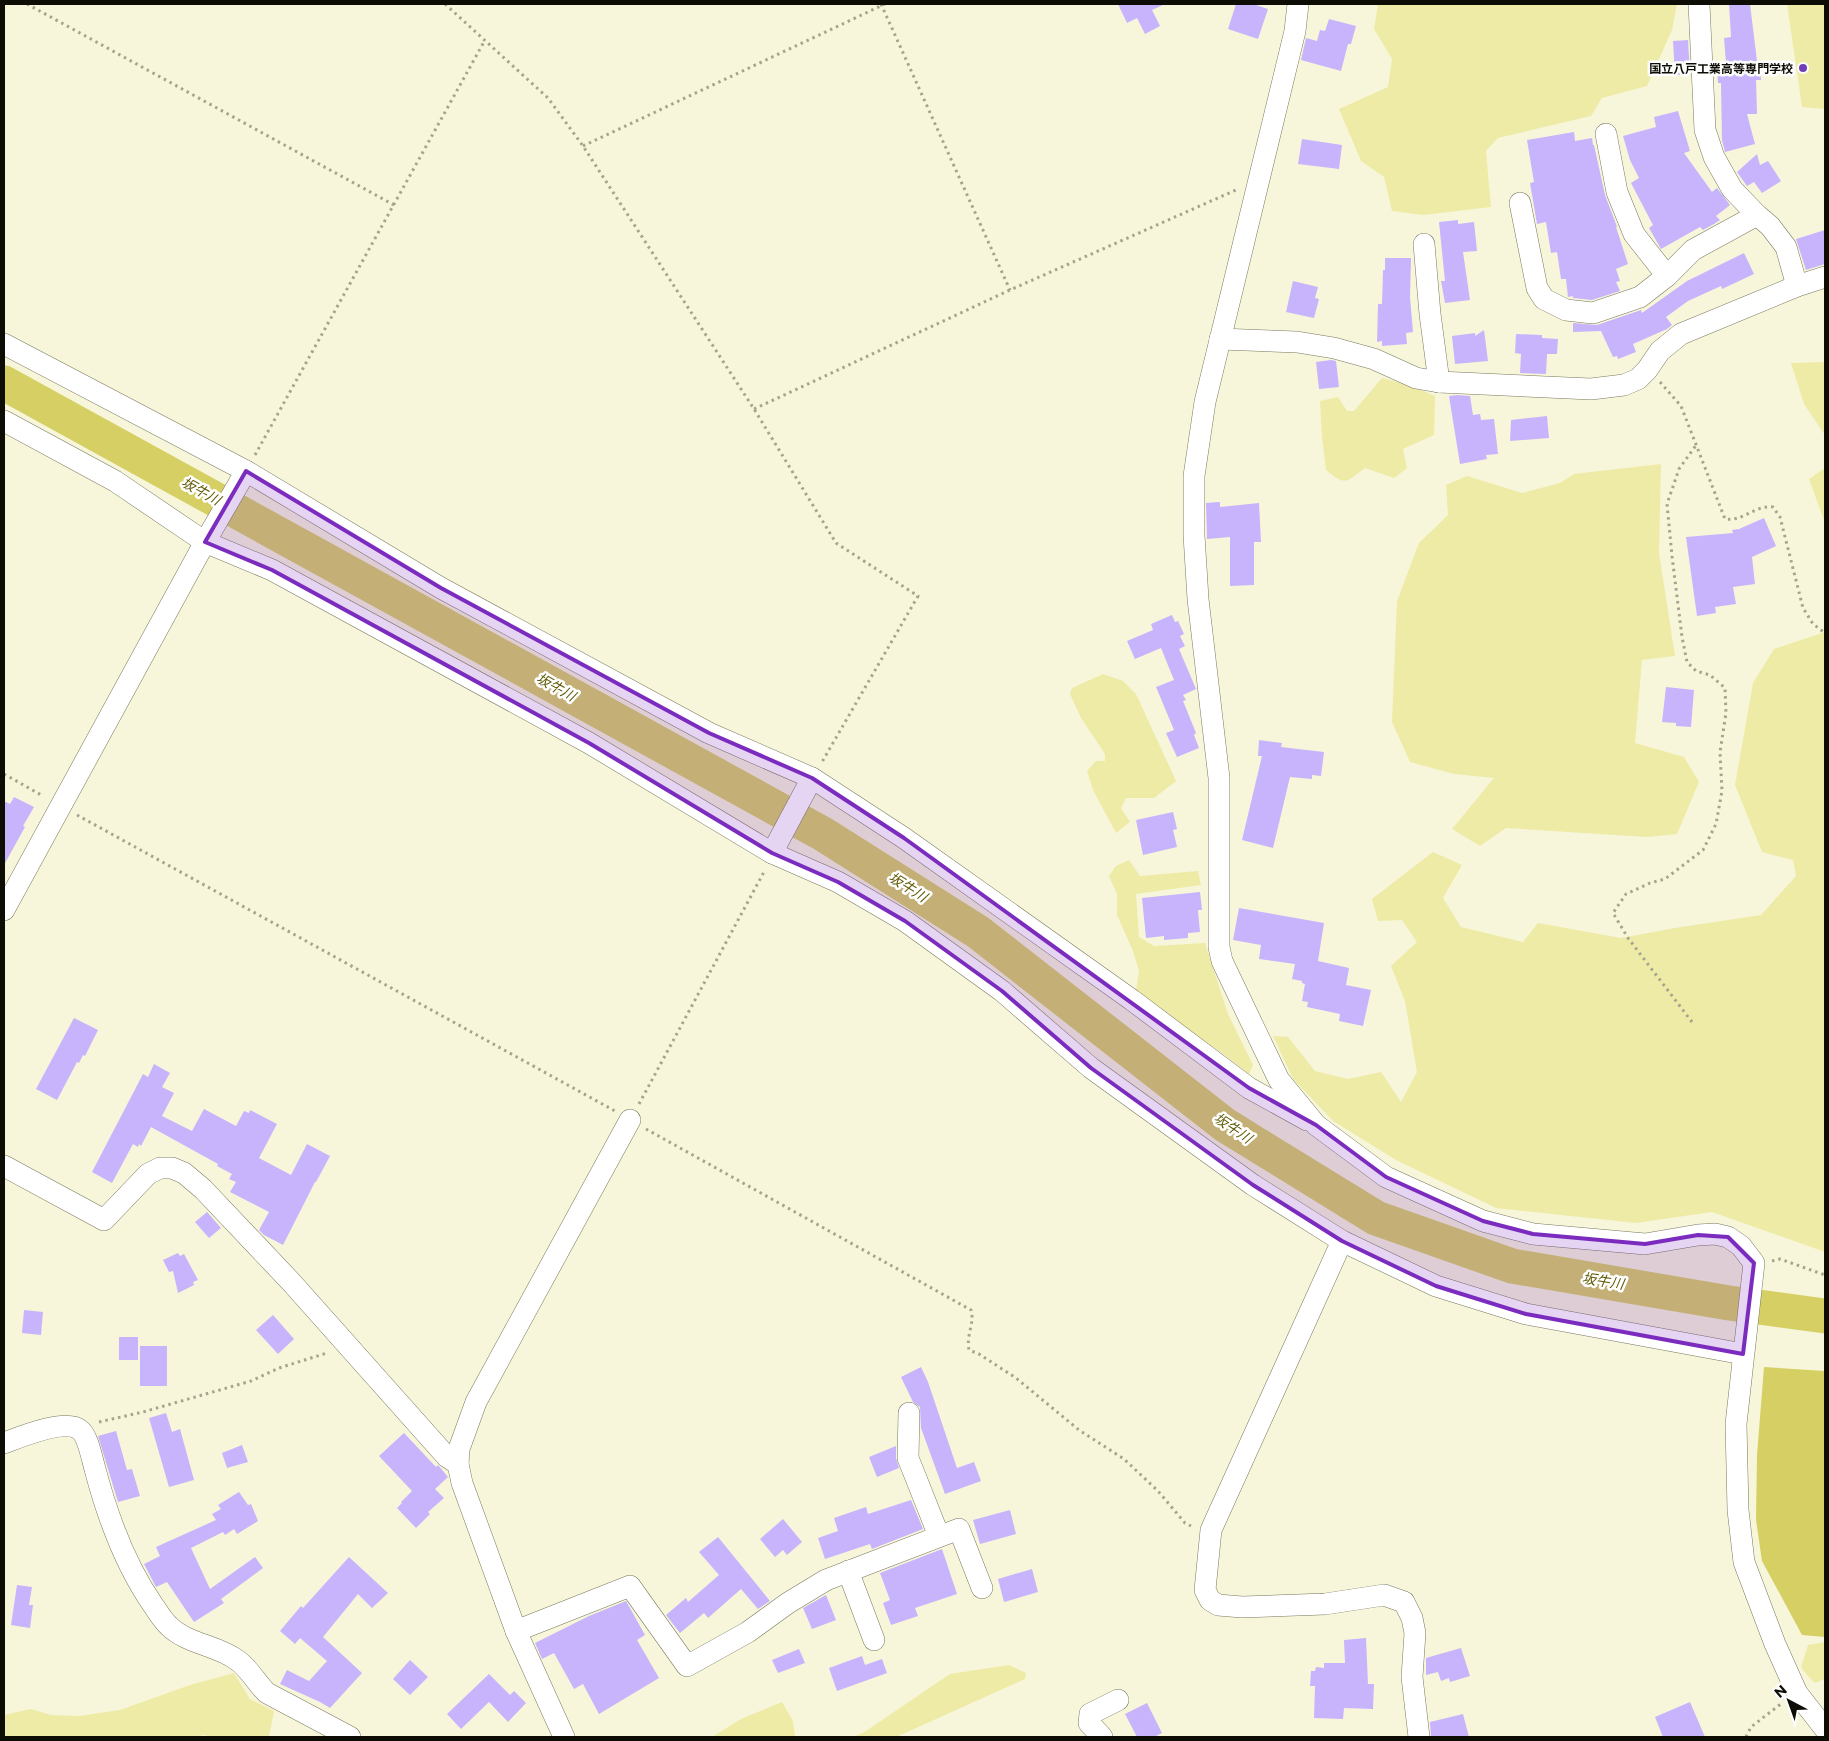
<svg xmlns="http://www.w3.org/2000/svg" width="1829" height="1741" viewBox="0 0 1829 1741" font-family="Montserrat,'Noto Sans JP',sans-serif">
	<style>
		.green { fill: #eeeba7 }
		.water { fill: #d6d064 }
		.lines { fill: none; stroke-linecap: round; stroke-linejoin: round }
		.river { stroke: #d6d064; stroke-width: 35 }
		.building { fill: #c8b3fd }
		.street-casing { stroke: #79785f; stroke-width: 22 }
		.path { stroke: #a5a48f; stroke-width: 3; stroke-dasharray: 2.5 4; stroke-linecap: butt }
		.street { stroke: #fff; stroke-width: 21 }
		.marked { fill: #7b2cbf; fill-opacity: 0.2; stroke: #7b2cbf; stroke-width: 4; stroke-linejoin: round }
		.poi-dot { fill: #6e3fb7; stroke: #fff; stroke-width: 2 }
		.labels { text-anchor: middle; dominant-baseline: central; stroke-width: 5; stroke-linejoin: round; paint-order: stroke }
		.poi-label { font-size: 12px; font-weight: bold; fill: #0e0d05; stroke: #fff; text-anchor: end }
		.water-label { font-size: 14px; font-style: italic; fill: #605b05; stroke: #fff }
	</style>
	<rect width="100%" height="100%" fill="#f7f6da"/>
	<g class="green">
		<polygon points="1378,4 1677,4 1672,30 1647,86 1602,98 1591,116 1498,138 1486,151 1491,207 1423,215 1392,211 1384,177 1361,161 1339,109 1388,87 1392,59 1374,29"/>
		<polygon points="1787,4 1825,4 1825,109 1802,107"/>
		<polygon points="1825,362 1825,435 1804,404 1791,363"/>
		<path d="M1382,378L1412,386L1435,396L1434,435L1403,449L1407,468L1394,478L1365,468C1346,482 1346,487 1326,470L1322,437L1320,401L1338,397L1347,411H1354Z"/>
		<polygon points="1661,464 1659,553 1675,656 1642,660 1635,743 1684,757 1699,782 1677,834 1647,837 1506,828 1480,846 1452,829 1494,778 1454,774 1410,762 1392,722 1397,601 1419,543 1448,515 1446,485 1467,476 1522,493 1560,483 1574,474"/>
		<polygon points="1825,468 1825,523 1809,479"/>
		<polygon points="1825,632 1825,1252 1712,1212 1636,1223 1496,1208 1396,1160 1333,1121 1293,1079 1273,1036 1288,1037 1315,1071 1348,1079 1381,1072 1401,1102 1417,1072 1405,1001 1391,966 1417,942 1402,920 1378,921 1372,899 1433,852 1462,865 1443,898 1461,927 1523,942 1538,923 1621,938 1675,928 1761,915 1796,876 1793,860 1762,852 1735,785 1753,683 1774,649"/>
		<polygon points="1103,674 1123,681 1136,694 1176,781 1154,798 1126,798 1121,808 1130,822 1116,833 1093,790 1087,771 1096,761 1105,761 1105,754 1081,718 1070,694 1072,688"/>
		<polygon points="1129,860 1140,876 1198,871 1201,885 1136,894 1139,937 1154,946 1205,943 1228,1014 1253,1065 1249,1074 1218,1050 1142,999 1136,990 1139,971 1133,951 1117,915 1117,894 1109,876 1116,866"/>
		<polygon points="1825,1642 1825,1679 1815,1683 1807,1675 1801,1667 1808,1645"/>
		<polygon points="1009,1665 1026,1673 1025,1679 896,1737 852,1737 863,1733 950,1674"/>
		<polygon points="234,1673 250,1699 274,1711 269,1737 207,1737 205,1735 191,1737 4,1737 4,1715 31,1709 51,1715 79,1716 120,1710 190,1685"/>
		<polygon points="782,1702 793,1721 795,1737 712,1737 741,1719"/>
	</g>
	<polygon class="water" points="1764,1367 1825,1371 1825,1637 1802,1635 1762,1561 1756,1520 1757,1455"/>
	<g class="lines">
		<polyline class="river" points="4,383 823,834 978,932 1225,1125 1376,1218 1512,1266 1729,1303 1825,1316"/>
	</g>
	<g class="building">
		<polygon points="1118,4 1165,4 1152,10 1160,26 1145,34 1137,18 1127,23"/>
		<polygon points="1236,4 1253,4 1268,9 1258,39 1228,29"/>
		<polygon points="1729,4 1750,4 1757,61 1760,61 1761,80 1756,80 1757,114 1747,114 1755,144 1725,152 1722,140 1721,83 1718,83 1717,64 1726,63 1724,38 1731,37"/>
		<polygon points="1329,19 1356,26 1351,44 1348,44 1341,71 1301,60 1306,38 1317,41 1320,30 1325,31"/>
		<polygon points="1688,40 1690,74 1675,75 1673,41"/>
		<polygon points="1678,111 1690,151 1684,153 1712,192 1717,188 1730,205 1716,216 1720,220 1714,224 1703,230 1700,227 1661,249 1649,228 1653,225 1631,183 1639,178 1630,160 1623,136 1656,127 1654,117"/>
		<polygon points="1574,132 1575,141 1592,138 1593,145 1594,145 1605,195 1616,224 1617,227 1616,227 1628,264 1616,269 1620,281 1616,282 1620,291 1592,300 1573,298 1573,296 1568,297 1566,279 1561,279 1557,252 1551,253 1546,222 1537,224 1530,183 1534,182 1527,140"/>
		<polygon points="1302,139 1342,145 1339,169 1298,164"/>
		<polygon points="1757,154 1760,165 1768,161 1781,181 1762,193 1754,182 1747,186 1737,172"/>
		<polygon points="1458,220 1458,224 1474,222 1477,251 1463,252 1470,300 1445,303 1441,281 1445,281 1439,222"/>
		<polygon points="1825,230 1825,264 1806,270 1796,239"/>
		<polygon points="1744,253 1754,274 1722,289 1721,286 1688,301 1666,317 1672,325 1667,329 1633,344 1636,352 1618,359 1617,356 1613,357 1601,331 1573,332 1573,323 1597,325 1641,310 1642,313 1687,281"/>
		<polygon points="1385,258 1411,258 1410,297 1413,332 1406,333 1407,344 1382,346 1382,341 1377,342 1378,304 1382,304 1383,270 1385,270"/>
		<polygon points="1293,281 1318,287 1315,298 1319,299 1314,318 1286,312"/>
		<polygon points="1484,330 1488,361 1455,364 1452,336 1475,333 1475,336"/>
		<polygon points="1516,334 1542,335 1542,338 1558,339 1557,354 1547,354 1546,374 1520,373 1521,354 1515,353"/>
		<polygon points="1331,360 1336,361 1339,387 1319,389 1316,362"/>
		<polygon points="1457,395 1470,396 1473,415 1480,414 1481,420 1494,419 1498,454 1486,455 1487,459 1460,464 1449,396"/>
		<polygon points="1547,416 1549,438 1510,441 1511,420"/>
		<polygon points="1220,502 1220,507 1259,503 1261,542 1254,542 1254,585 1230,586 1230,537 1207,539 1206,503"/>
		<polygon points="1764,518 1776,546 1752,557 1755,584 1733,587 1736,604 1715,607 1716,613 1697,616 1686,537 1733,533 1732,530 1739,529"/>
		<polygon points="1172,615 1175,622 1178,621 1184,634 1180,636 1185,646 1179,649 1196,689 1183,695 1186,700 1183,701 1196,733 1194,735 1199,748 1177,757 1166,733 1174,730 1156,687 1174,680 1161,648 1135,659 1127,641 1153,630 1151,624"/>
		<polygon points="1666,687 1694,690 1691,727 1676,726 1676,723 1662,722"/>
		<polygon points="1259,740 1282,743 1281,747 1324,752 1321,776 1312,775 1312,779 1290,777 1273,848 1242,840 1262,756 1258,756"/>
		<polygon points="14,797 34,807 23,826 25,827 4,865 4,801 10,804"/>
		<polygon points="1173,812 1177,829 1173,830 1177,847 1143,855 1136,820"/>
		<polygon points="1200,892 1202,910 1198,910 1200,932 1188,933 1188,938 1164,940 1164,936 1146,938 1142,898"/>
		<polygon points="1239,908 1324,923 1318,961 1349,968 1346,985 1371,990 1363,1026 1339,1021 1340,1014 1307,1007 1308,1002 1302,1001 1305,984 1302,983 1302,981 1292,979 1295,964 1259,959 1261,945 1233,940"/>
		<polygon points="74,1018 98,1030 85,1056 83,1055 79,1063 77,1062 57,1100 36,1089"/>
		<polygon points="154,1064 170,1073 162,1087 174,1093 162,1116 192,1131 204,1109 236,1126 244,1111 249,1113 250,1110 277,1124 259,1158 291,1175 307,1144 330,1156 316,1182 315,1182 283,1245 264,1235 259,1230 269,1212 230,1192 236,1182 229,1179 232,1174 217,1166 218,1164 151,1127 141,1146 139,1144 138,1147 133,1144 112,1183 92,1172 143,1074 148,1077"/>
		<polygon points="207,1212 221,1228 209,1238 195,1222"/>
		<polygon points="178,1253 180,1256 184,1254 198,1280 193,1282 194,1285 178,1293 173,1271 169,1272 163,1260"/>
		<polygon points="24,1310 43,1312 41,1335 22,1333"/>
		<polygon points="273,1315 294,1339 278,1354 256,1330"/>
		<rect x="119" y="1337" width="19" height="23"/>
		<rect x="140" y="1346" width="27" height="40"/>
		<polygon points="921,1367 928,1382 957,1468 974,1462 981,1481 945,1494 921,1428 920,1407 913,1402 901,1377"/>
		<polygon points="166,1413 172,1432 180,1429 194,1480 169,1487 149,1418"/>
		<polygon points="116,1431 127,1470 132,1469 140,1496 118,1502 98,1436"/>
		<polygon points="404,1433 436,1467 438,1465 448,1477 435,1489 444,1498 428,1512 430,1514 416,1528 397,1508 402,1503 401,1502 412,1491 379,1456"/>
		<polygon points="242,1445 248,1462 227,1468 222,1453"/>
		<polygon points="896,1446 896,1458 899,1468 877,1477 869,1457"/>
		<polygon points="239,1492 248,1505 251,1504 258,1521 237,1534 234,1529 225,1535 223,1532 191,1548 210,1589 255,1557 263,1568 221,1599 224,1603 194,1622 167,1582 156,1587 144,1564 160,1556 156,1547 216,1520 212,1514 221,1509 218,1505"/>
		<polygon points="911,1500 923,1529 872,1549 870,1544 825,1559 818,1538 838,1531 834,1518 866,1507 868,1514"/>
		<polygon points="1010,1510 1016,1534 980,1544 973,1520"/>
		<polygon points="783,1519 802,1542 787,1555 783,1550 775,1557 760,1539"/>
		<polygon points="718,1537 770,1601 758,1609 741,1589 708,1618 704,1613 680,1633 666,1615 686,1598 688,1602 719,1575 699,1552"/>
		<polygon points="942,1549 957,1594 915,1608 918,1616 891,1625 883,1603 890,1600 880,1573"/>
		<polygon points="349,1557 388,1593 372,1608 358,1594 323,1637 362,1673 330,1708 320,1702 280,1684 287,1670 309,1681 327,1661 300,1638 295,1644 280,1631 301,1606 303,1608"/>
		<polygon points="1032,1569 1038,1592 1004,1602 998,1579"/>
		<polygon points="17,1585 32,1587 29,1605 33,1605 30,1628 11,1625"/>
		<polygon points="826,1595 836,1620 812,1629 803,1608"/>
		<polygon points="626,1601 645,1635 637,1640 659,1678 599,1714 583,1684 574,1689 554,1653 542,1659 535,1643 589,1616"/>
		<polygon points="1366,1638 1368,1684 1374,1684 1373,1709 1344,1708 1343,1719 1314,1718 1315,1686 1310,1686 1311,1671 1315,1671 1316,1667 1324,1668 1324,1663 1345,1663 1344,1640"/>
		<polygon points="1461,1648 1470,1676 1450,1682 1449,1678 1441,1681 1438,1672 1426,1675 1426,1658"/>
		<polygon points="799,1649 805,1663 778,1673 772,1660"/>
		<polygon points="862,1656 865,1665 882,1659 887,1673 837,1691 829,1668"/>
		<polygon points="410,1660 428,1677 410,1695 393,1679"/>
		<polygon points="489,1674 510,1695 514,1691 526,1703 508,1722 489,1702 461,1729 447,1714"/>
		<polygon points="1690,1702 1705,1737 1663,1737 1655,1717"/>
		<polygon points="1147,1703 1162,1733 1154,1737 1137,1737 1125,1714"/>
		<polygon points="1463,1714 1469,1737 1431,1737 1430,1722"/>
	</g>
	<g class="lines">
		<g class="street-casing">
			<g id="street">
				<polyline points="1298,4 1295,31 1205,402 1194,476 1194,535 1198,599 1219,778 1219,947 1222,961 1279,1080 1316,1125 1386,1177 1483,1221 1533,1234 1645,1244 1698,1235 1715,1234 1728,1237 1741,1246 1754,1263 1736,1424 1738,1510 1744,1562 1775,1644 1797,1693 1825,1729"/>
				<polyline points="1699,4 1705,130 1714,157 1732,189 1757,215 1770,226 1786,247 1797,286"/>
				<polyline points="1606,134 1617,192 1634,234 1667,276"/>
				<polyline points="1520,203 1537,288 1544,299 1566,310 1593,313 1640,297 1667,276 1693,250 1757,215"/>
				<polyline points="1424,244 1430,314 1439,382"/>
				<polyline points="1220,339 1297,342 1334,348 1374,359 1416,378 1439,382 1591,389 1624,385 1638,379 1647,370 1660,351 1681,334 1797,286 1825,277"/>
				<polyline points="4,344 246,471 441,588 709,733 812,778 904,838 1132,1000 1249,1088 1307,1120"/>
				<polyline points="4,421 115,481 205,542 272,570 589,743 772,853 838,882 905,921 1002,991 1091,1068 1253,1185 1342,1241 1436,1286 1526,1314 1743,1354"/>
				<polyline points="772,853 812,778"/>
				<polyline points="4,910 205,542 246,471"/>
				<polyline points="4,1166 104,1220 148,1174 160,1168 172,1168 184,1173 203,1189 292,1283 447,1457 458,1464"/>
				<polyline points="1342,1241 1211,1530 1205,1590 1210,1600 1218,1605 1242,1607 1325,1604 1384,1595 1404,1602 1412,1618 1415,1633 1412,1677 1419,1737"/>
				<polyline points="909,1413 908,1458 939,1536"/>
				<path d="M4,1443C20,1437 66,1418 80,1430C88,1436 92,1459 95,1469C107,1515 126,1566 153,1605C158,1612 163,1621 169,1626C187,1644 217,1645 237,1660C250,1669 256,1683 267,1693L350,1737"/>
				<polyline points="848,1571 874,1640"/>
				<polyline points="516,1631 630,1586 687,1666 748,1632 788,1603 826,1580 959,1529 982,1588"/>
				<polyline points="564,1737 516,1631 462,1483 458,1464 459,1449 476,1402 630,1120"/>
				<polyline points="1102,1737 1089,1723 1090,1714 1118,1700"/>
			</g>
		</g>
		<g class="path">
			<polyline points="27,4 394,205"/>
			<polyline points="445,4 548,98 583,146 754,409 836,543 918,596 822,762"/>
			<polyline points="881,4 1010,290"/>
			<polyline points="583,146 885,4"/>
			<path d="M1660,382L1681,406L1725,519C1743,522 1754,505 1773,507L1780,517L1803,608L1813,624L1825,633"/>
			<polyline points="754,409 1010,290 1236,190"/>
			<polyline points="255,455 485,40"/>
			<polyline points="4,774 43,796"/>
			<polyline points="77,815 615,1111"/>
			<polyline points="1692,1022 1628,938 1613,913 1626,894 1650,883 1665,879 1703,850 1716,824 1722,791 1720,752 1726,713 1725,688 1710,675 1696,671 1687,662 1682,637 1672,556 1667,504 1679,469 1697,444"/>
			<polyline points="639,1104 765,870"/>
			<path d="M646,1129L971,1310C975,1323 966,1334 969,1350L979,1354L1016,1378L1079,1430L1124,1459L1158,1491L1185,1523L1191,1526"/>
			<polyline points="1772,1261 1780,1259 1825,1275"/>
			<polyline points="99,1422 143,1412 251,1381 279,1368 327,1353"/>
			<polyline points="1746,1737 1751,1727 1782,1703"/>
		</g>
		<use href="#street" class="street"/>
	</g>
	<path class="marked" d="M246,471L441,588L709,733L812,778L904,838L1249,1088L1316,1125L1386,1177L1483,1221L1533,1234L1645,1244L1698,1235L1728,1237L1754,1263L1743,1354L1526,1314L1436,1286L1342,1241L1253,1185L1091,1068L1002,991L905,921L838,882L772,853L589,743L272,570L205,542Z"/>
	<circle class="poi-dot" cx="1803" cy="68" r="5"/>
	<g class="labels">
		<g class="poi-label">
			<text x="1793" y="68">国立八戸工業高等専門学校</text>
		</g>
		<g class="water-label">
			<text transform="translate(201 491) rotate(29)">坂牛川</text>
			<text transform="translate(556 687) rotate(29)">坂牛川</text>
			<text transform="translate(908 887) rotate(32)">坂牛川</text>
			<text transform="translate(1233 1128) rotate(34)">坂牛川</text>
			<text transform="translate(1603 1281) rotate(9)">坂牛川</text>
		</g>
	</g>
	<rect width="1829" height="1741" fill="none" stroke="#0e0d05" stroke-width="10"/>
	<g transform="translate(1789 1701) rotate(319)" stroke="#ffffff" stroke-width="4" paint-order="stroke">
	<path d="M0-4L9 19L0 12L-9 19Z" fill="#0e0d05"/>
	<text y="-8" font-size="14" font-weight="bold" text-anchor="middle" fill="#0e0d05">N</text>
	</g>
</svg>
